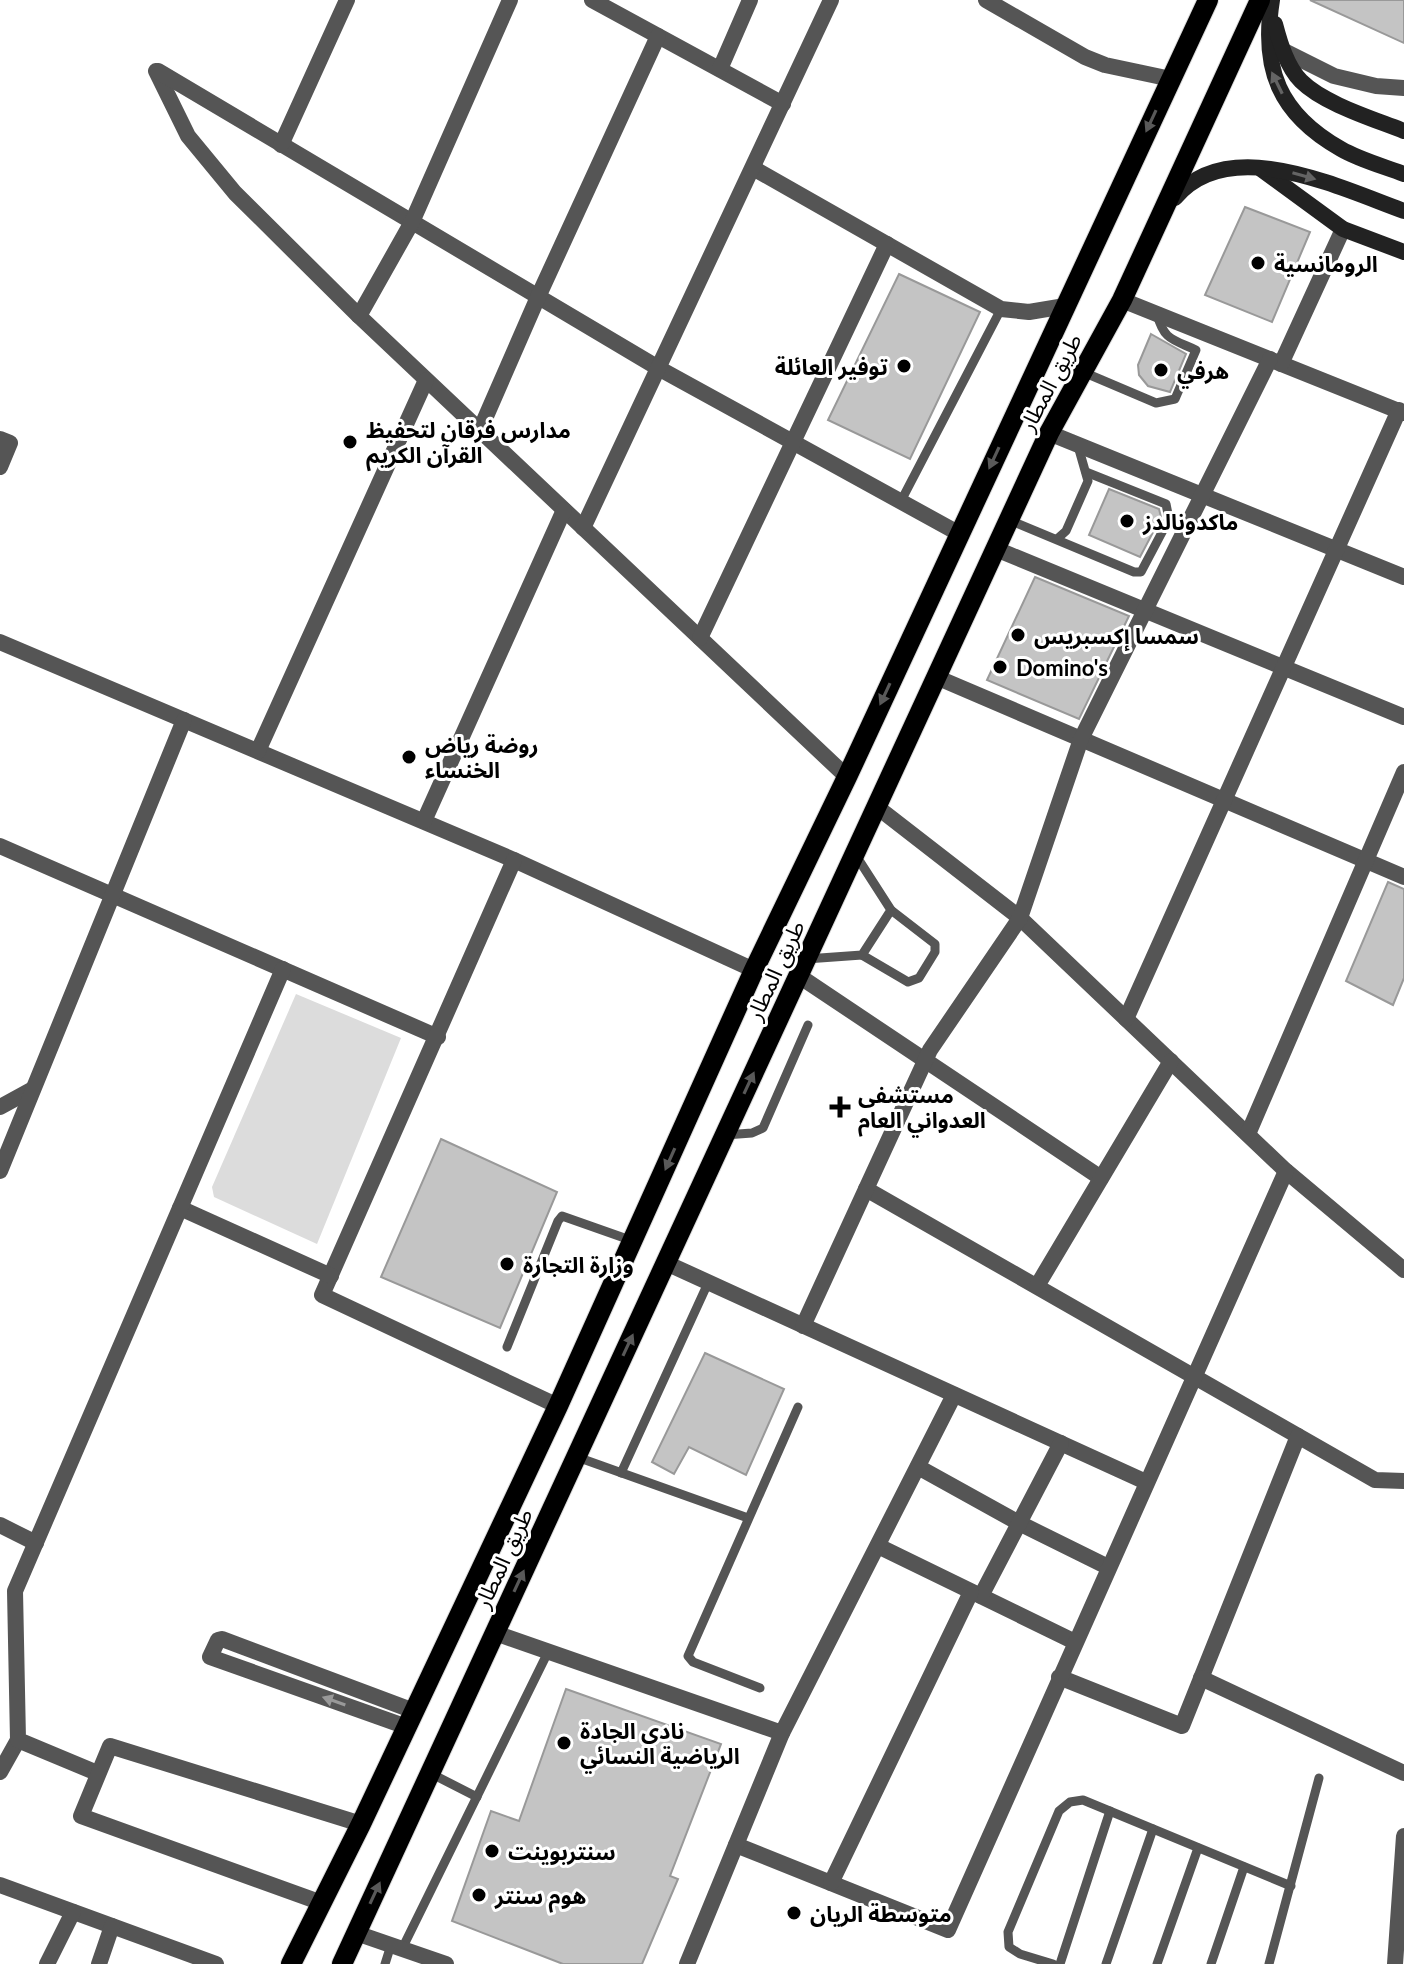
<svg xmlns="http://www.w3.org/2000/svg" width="1404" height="1964" viewBox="0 0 1404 1964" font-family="Lato,'Noto Sans Arabic',sans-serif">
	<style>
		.green { fill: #dcdcdc }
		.building { fill: #c4c4c4; stroke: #999; stroke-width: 2 }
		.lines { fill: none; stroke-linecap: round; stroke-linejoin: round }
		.primary-casing { stroke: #dbdbdb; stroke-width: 22 }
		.lane { stroke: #555; stroke-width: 9 }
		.street { stroke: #555; stroke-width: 16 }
		.secondary { stroke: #222; stroke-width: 16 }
		.primary { stroke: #000; stroke-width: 20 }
		.oneway { fill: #646464 }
		.oneway2 { fill: #595959 }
		.oneway3 { fill: #999 }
		.poi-dot { fill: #000; stroke: #fff; stroke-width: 3 }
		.labels { text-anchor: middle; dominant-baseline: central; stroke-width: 6; stroke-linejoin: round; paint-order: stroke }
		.poi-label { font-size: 22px; font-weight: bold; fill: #000; stroke: #fff; text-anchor: start }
		.street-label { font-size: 22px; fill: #000; stroke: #fff }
	</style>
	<rect width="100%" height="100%" fill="#fff"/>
	<polygon class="green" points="296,994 401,1038 317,1244 214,1197 212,1187"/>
	<g class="building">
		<polygon points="1310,0 1404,0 1404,43"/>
		<polygon points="1245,207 1310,232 1272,322 1205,295"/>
		<polygon points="899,274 980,312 910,459 828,420"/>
		<polygon points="1151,334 1186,354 1170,392 1148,386 1139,375 1138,365"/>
		<polygon points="1109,489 1159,509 1161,517 1140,557 1089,535"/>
		<polygon points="1035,577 1129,616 1079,719 987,680"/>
		<polygon points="1388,882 1404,889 1404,978 1393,1005 1346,981"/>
		<polygon points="441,1139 557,1192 500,1328 381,1277"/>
		<polygon points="705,1353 784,1389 746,1475 689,1447 674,1474 652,1462"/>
		<polygon points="566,1689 721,1744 670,1876 678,1879 642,1964 563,1964 452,1921 491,1811 519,1821"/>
	</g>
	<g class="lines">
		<g class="primary-casing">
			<g id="primary">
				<polyline points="291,1964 361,1824 558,1406 754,970 847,777 1208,0"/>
				<polyline points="342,1964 1049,433 1122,300 1260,0"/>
			</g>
		</g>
		<g class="lane">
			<path d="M1083,372L1156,403L1175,399L1196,350C1172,339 1164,340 1157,314"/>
			<polyline points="901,501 1001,309"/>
			<polyline points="1009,520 1134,572 1141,572 1169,519 1166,504 1086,472"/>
			<polyline points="1057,539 1066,531 1088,481 1078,446"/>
			<polyline points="862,955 908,982 919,978 935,952 935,944 891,910"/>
			<polyline points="806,959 862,955 891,910 855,854"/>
			<polyline points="725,1135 752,1133 763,1128 808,1025"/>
			<polyline points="507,1347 558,1221 562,1216 633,1241"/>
			<polyline points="577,1457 748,1518"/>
			<polyline points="621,1473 708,1283"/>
			<polyline points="760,1688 693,1662 688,1656 798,1407"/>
			<polyline points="430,1773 477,1797"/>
			<polyline points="402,1949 548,1652"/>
			<polyline points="385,1964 391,1945"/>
			<polyline points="1053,1964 1020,1954 1009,1947 1008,1932 1059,1811 1070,1802 1083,1800 1291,1886"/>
			<polyline points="1060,1964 1110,1811"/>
			<polyline points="1106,1964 1153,1829"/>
			<polyline points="1157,1964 1198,1848"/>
			<polyline points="1211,1964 1244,1867"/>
			<polyline points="1269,1964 1319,1778"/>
		</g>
		<g class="street">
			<polyline points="592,0 783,104"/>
			<polyline points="986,0 1085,57 1105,65 1171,79"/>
			<polyline points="1282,50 1334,76 1376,86 1404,88"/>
			<polyline points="720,69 750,0"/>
			<polyline points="156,71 188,136 235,193 359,316 847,777"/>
			<polyline points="158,71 660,369 958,533"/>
			<polyline points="281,145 347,0"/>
			<polyline points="753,168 1001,309 1029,312 1065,306"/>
			<polyline points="1122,300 1404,413"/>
			<polyline points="359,316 412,222 510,0"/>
			<polyline points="1281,364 1343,229"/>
			<polyline points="480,430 538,297 658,36"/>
			<polyline points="1049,433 1404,577"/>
			<polyline points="0,439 10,443 0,467"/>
			<polyline points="583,528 831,0"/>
			<polyline points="996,549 1404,717"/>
			<polyline points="700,638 887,244"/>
			<polyline points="0,642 514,860 754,970"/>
			<polyline points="936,677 1404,877"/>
			<polyline points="258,751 426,380"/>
			<polyline points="877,807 1020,918 1286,1171 1404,1270"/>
			<polyline points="424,821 564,510"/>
			<polyline points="0,846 438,1037"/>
			<polyline points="514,860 322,1295 558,1406"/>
			<polyline points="799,976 1101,1178"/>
			<polyline points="1126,1019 1399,410"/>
			<polyline points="0,1107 33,1089"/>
			<polyline points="1248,1134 1404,772"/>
			<polyline points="0,1171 184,720"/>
			<polyline points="866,1189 1375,1480 1404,1481"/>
			<polyline points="180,1208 331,1276"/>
			<polyline points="666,1263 1146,1482"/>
			<polyline points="1037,1286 1171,1061"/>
			<polyline points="803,1326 930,1050 1020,918 1081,739 1270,359"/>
			<polyline points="918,1467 1019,1523 1108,1567"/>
			<polyline points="0,1525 36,1543"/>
			<polyline points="878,1546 1075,1642"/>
			<polyline points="981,1596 1061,1443"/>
			<polyline points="495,1633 782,1733"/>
			<polyline points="1059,1677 1182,1726 1298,1436"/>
			<polyline points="1201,1678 1404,1773"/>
			<polyline points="407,1727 210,1657 218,1640 222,1639 414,1711"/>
			<polyline points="0,1772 18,1740"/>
			<polyline points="97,1773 18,1740 15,1591 283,969"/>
			<polyline points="736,1845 948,1930 1286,1171"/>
			<polyline points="831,1883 971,1592"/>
			<polyline points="0,1885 216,1964"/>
			<polyline points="322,1903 81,1816 110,1746 361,1824"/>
			<polyline points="356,1933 446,1964"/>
			<polyline points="47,1964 73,1912"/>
			<polyline points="99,1964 112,1926"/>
			<polyline points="687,1964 782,1733 954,1395"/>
			<polyline points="1395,1964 1404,1836"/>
		</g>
		<g class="secondary">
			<path d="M1272,0C1261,69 1279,114 1341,149C1360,160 1383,166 1404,174"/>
			<path d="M1275,24C1280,43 1287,67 1301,81C1324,104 1374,119 1404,131"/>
			<polyline points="1261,169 1343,229 1404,252"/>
			<path d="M1175,198C1229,133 1340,188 1404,211"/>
		</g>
		<use href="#primary" class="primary"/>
	</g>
	<defs><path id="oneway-solid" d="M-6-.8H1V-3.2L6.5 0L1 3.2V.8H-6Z" transform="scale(2)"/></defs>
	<g class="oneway">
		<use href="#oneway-solid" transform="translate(1277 83) rotate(-116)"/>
		<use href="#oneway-solid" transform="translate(1304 176) rotate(16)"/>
	</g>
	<g class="oneway2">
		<use href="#oneway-solid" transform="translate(1151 121) rotate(115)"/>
		<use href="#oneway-solid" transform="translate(994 458) rotate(115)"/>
		<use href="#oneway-solid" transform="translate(885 694) rotate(115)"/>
		<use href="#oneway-solid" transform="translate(749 1083) rotate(-65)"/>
		<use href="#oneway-solid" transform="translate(670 1159) rotate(114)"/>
		<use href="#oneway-solid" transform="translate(628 1345) rotate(-65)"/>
		<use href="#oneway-solid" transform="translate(519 1581) rotate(-65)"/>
		<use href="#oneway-solid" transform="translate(375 1893) rotate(-65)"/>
	</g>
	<use class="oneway3" href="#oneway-solid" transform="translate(334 1701) rotate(-161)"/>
	<g class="poi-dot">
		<circle cx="1258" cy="263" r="8"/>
		<circle cx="904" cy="366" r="8"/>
		<circle cx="1161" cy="370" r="8"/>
		<circle cx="350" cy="442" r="8"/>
		<circle cx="1127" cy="521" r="8"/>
		<circle cx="1018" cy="635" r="8"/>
		<circle cx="1000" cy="667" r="8"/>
		<circle cx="409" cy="757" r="8"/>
		<path d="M836 1095h8v8h8v8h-8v8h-8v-8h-8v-8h8z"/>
		<circle cx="507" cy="1264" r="8"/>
		<circle cx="564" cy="1743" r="8"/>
		<circle cx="492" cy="1851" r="8"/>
		<circle cx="479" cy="1895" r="8"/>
		<circle cx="794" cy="1913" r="8"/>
	</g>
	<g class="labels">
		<g class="poi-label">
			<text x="1274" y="263">الرومانسية</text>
			<text x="888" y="366" text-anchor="end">توفير العائلة</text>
			<text x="1177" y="370">هرفي</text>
			<text x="366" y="429">مدارس فرقان لتحفيظ<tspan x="366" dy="25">القرآن الكريم</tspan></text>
			<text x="1143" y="521">ماكدونالدز</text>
			<text x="1034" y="635">سمسا إكسبريس</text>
			<text x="1016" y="667">Domino's</text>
			<text x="425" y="744">روضة رياض<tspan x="425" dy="25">الخنساء</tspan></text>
			<text x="858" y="1094">مستشفى<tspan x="858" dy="25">العدواني العام</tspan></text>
			<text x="523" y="1264">وزارة التجارة</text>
			<text x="580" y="1730">نادي الجادة<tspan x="580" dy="25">الرياضية النسائي</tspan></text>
			<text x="508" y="1851">سنتربوينت</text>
			<text x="495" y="1895">هوم سنتر</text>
			<text x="810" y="1913">متوسطة الريان</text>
		</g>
		<g class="street-label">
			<text transform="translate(1050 382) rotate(-62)">طريق المطار</text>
			<text transform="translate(775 970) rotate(-65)">طريق المطار</text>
			<text transform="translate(503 1558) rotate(-65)">طريق المطار</text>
		</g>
	</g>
</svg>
